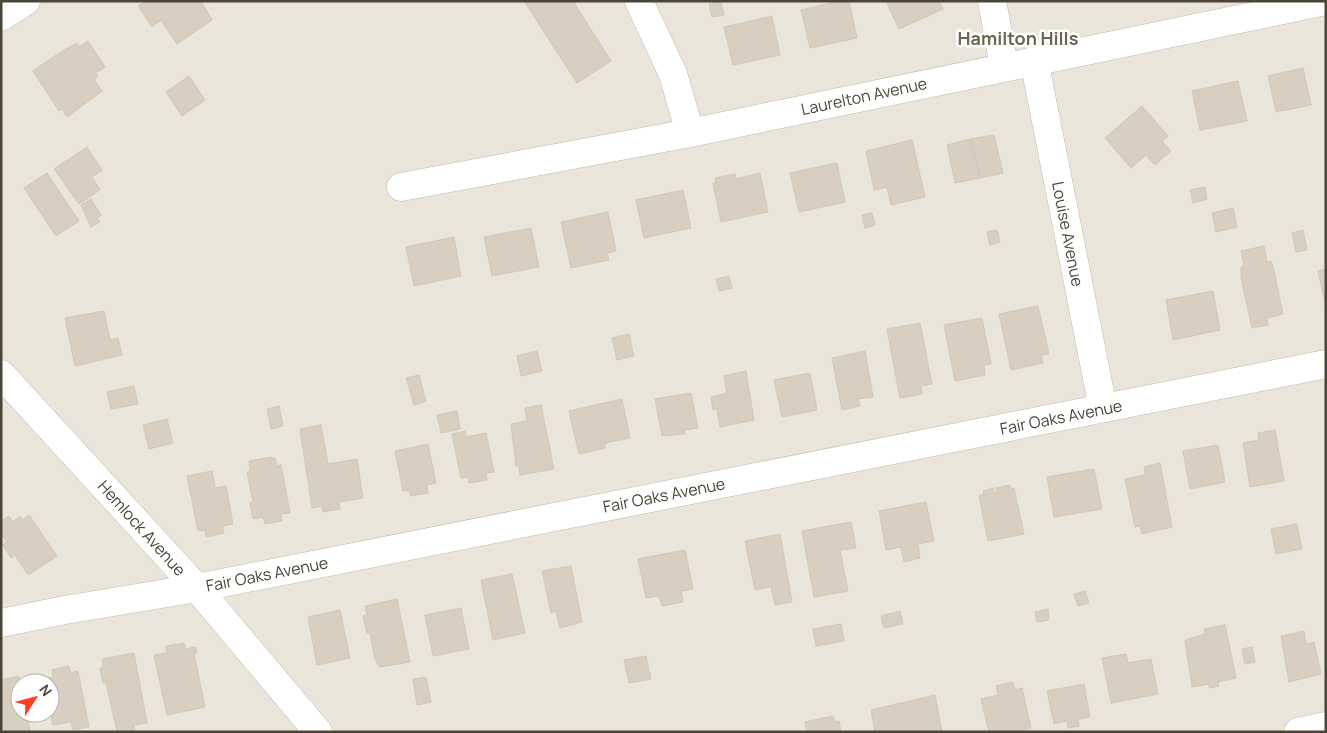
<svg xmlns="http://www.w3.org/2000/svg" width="1327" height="733" viewBox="0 0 1327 733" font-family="Manrope,sans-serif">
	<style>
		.residential { fill: #eae5da; fill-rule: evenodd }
		.building { fill: #d8cfc1; stroke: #d3c7b4 }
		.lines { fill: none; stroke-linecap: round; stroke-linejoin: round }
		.minor-casing { stroke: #c2bbae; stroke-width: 29 }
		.minor { stroke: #fff; stroke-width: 28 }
		.labels { text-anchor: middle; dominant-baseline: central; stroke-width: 5; stroke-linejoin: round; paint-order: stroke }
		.street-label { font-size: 16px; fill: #4b4439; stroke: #fff }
		.neighbourhood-label { font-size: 18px; font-weight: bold; fill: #6e6250; stroke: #fff }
	</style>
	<rect width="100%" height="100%" fill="#f6f3ec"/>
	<path class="residential" d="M1,1H1326V732H1ZM20,683H50V713H20Z"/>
	<g class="building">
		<polygon points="146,1 201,1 212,20 177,44 161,20 152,27 138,6"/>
		<polygon points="524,1 573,1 611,61 577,83"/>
		<polygon points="839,1 849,1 857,38 810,48 801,10"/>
		<polygon points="886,1 939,1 943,9 899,29"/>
		<polygon points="721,2 724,15 712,17 709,4"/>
		<polygon points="772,16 780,55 733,65 724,27"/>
		<polygon points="88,41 105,67 96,73 98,76 94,79 102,91 67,117 62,109 59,111 33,71 59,53 77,43 79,47"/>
		<polygon points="1303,68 1311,105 1276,112 1268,76"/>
		<polygon points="189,76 205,100 182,116 166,92"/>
		<polygon points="1238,81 1247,121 1200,130 1192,91"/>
		<polygon points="1142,106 1168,136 1162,141 1171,151 1155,165 1146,155 1131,168 1105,138"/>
		<polygon points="994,135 1003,173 980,178 970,139"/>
		<polygon points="970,139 980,178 955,183 947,145"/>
		<polygon points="912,140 925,197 891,205 887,187 874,190 866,151"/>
		<polygon points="87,147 102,170 92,177 100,190 79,204 54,169"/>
		<polygon points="837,163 845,202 799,212 790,173"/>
		<polygon points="47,173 79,221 56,236 24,188"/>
		<polygon points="760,173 768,212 721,222 713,183 716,183 715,178 735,174 736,179"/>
		<polygon points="1205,187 1207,199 1193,203 1190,190"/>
		<polygon points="683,190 691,228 644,238 636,200"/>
		<polygon points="91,199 101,215 97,218 100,222 91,227 81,205"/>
		<polygon points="1233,208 1237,227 1216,232 1212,213"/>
		<polygon points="608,212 616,251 607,253 609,260 571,268 561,222"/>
		<polygon points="872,213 875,225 865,228 862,215"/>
		<polygon points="531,228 539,267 492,276 484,237"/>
		<polygon points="997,230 1000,242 990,245 987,232"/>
		<polygon points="1303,230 1307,250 1296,252 1292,233"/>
		<polygon points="454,237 461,276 414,286 406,247"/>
		<polygon points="1264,246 1267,262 1271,261 1274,271 1283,314 1267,318 1268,325 1252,328 1241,278 1241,267 1244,266 1241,251"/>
		<polygon points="1326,269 1326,307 1318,271"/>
		<polygon points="729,276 732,288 719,291 716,279"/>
		<polygon points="1213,291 1220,330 1173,340 1166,300"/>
		<polygon points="1038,306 1049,354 1041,355 1043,363 1011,370 999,314"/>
		<polygon points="104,311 110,340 118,338 122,355 75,366 65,318"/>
		<polygon points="982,318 991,364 984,365 985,375 955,381 944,325"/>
		<polygon points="920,323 932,384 921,386 922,394 900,398 887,329"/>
		<polygon points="629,334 634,356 617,360 612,338"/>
		<polygon points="537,351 542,371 521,376 517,356"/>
		<polygon points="865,351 873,397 858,399 860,406 842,410 832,358"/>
		<polygon points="746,371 754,420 720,427 717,409 713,410 711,397 727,393 724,376"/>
		<polygon points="810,373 817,410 782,417 774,380"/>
		<polygon points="419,375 426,401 414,405 406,378"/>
		<polygon points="134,386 138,404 111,409 107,392"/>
		<polygon points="691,393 698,428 684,430 685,434 662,436 655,399"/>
		<polygon points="622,399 630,438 605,443 605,448 579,454 569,411"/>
		<polygon points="541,405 554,469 520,475 519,465 516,466 511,424 527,421 525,408"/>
		<polygon points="279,406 283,426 271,429 267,409"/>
		<polygon points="457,411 460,429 441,433 437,415"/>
		<polygon points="167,419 173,443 149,449 143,425"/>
		<polygon points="321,425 328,464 357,459 363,498 339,502 340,509 323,512 322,506 312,508 300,429"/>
		<polygon points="1275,430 1284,481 1250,487 1243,443 1259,440 1258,433"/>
		<polygon points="465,431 466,437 486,433 494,472 486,473 487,480 469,483 468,477 461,478 452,434"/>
		<polygon points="428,444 436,483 427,485 428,493 411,496 409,490 403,491 395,451"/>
		<polygon points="1218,445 1225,482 1190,489 1183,451"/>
		<polygon points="272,457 272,459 275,458 277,466 281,465 290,513 281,514 282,521 265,524 263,517 253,519 250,503 253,502 247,472 250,471 249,461"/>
		<polygon points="1160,463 1172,527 1142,534 1140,526 1135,527 1125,479 1145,475 1144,467"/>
		<polygon points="1094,469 1102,509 1054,517 1047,477"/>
		<polygon points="212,471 215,488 226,486 233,524 222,526 224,533 206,537 205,530 198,531 187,476"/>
		<polygon points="1010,485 1011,489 1014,488 1024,534 988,541 979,496 984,494 983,491 993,488 994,493 997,492 996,488"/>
		<polygon points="926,502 934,541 918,544 920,558 904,562 901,547 886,550 879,511"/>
		<polygon points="29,515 57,556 28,575 15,555 11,558 3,545 7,542 1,534 1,521 9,516 13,522 20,516 23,520"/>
		<polygon points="851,522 856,548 840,550 848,591 814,597 802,531"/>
		<polygon points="1297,524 1302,549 1276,554 1271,529"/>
		<polygon points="780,534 792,602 775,605 771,587 755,590 745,541"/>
		<polygon points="685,550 693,589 681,591 683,602 662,606 659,596 646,598 638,559"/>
		<polygon points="571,566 582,622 560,628 556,611 551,613 542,571"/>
		<polygon points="512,574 525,633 493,640 481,580"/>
		<polygon points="1085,591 1089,603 1078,606 1074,594"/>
		<polygon points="397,599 410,662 380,667 375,659 370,633 367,633 363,616 367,615 365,606"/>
		<polygon points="461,608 469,649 433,656 425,615"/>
		<polygon points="1048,609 1049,620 1037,622 1035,612"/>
		<polygon points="340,610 350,658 317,665 308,617"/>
		<polygon points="900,611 903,624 884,628 881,616"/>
		<polygon points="841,624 844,641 816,646 813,629"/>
		<polygon points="1225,625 1236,678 1218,682 1219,686 1210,688 1209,684 1192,687 1185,640 1205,634 1204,629"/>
		<polygon points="1304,631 1306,644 1314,642 1321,674 1289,682 1281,636"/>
		<polygon points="184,643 186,649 195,647 197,653 194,654 205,707 167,715 154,655 167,653 166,646"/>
		<polygon points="1252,647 1255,662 1245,664 1242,649"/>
		<polygon points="134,653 147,723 134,725 135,732 117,732 106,682 103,683 100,668 103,668 102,659"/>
		<polygon points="1126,654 1128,663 1151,659 1158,694 1111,703 1102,658"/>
		<polygon points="646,656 651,679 629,683 624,660"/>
		<polygon points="69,666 71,673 78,671 89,727 73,730 71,722 53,725 50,712 50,683 43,683 43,679 53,677 52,670"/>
		<polygon points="19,676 20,713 27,713 30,732 1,732 1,680"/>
		<polygon points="426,677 431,702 417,705 413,679"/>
		<polygon points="1013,682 1015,690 1022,688 1031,728 1014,732 989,732 981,699 998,695 996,686"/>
		<polygon points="1084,684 1090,717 1078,719 1079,726 1068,728 1067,721 1054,724 1047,691"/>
		<polygon points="935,695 942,732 875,732 871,710"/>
		<polygon points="833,716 835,722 839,721 841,732 807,732 805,722"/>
	</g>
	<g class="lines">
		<g class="minor-casing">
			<g id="minor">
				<polyline points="639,1 673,74 690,133"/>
				<polyline points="992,1 1004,66"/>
				<polyline points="1,17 26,1"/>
				<polyline points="1034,60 1103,408"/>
				<polyline points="401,187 690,133 1326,1"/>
				<polyline points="1,374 197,588 318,732"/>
				<polyline points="1,623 65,610 197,588 1326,364"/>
				<polyline points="1298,732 1326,726"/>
			</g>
		</g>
		<use href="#minor" class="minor"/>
	</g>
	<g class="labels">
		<g class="street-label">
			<text transform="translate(864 96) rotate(-12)">Laurelton Avenue</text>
			<text transform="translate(1068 234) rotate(79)">Louise Avenue</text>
			<text transform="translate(1061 417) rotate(-11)">Fair Oaks Avenue</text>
			<text transform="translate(664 495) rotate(-11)">Fair Oaks Avenue</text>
			<text transform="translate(142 528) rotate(48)">Hemlock Avenue</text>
			<text transform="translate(267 574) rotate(-11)">Fair Oaks Avenue</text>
		</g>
		<g class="neighbourhood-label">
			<text x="1018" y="38">Hamilton Hills</text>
		</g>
	</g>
	<rect width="1327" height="733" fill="none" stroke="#4b4439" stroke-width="5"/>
	<g transform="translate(35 698) rotate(54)"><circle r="24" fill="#ffffff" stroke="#b7b4b0"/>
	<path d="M0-4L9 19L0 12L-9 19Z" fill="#fc3f1d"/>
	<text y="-8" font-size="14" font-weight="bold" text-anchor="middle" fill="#4b4439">N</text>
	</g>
</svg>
